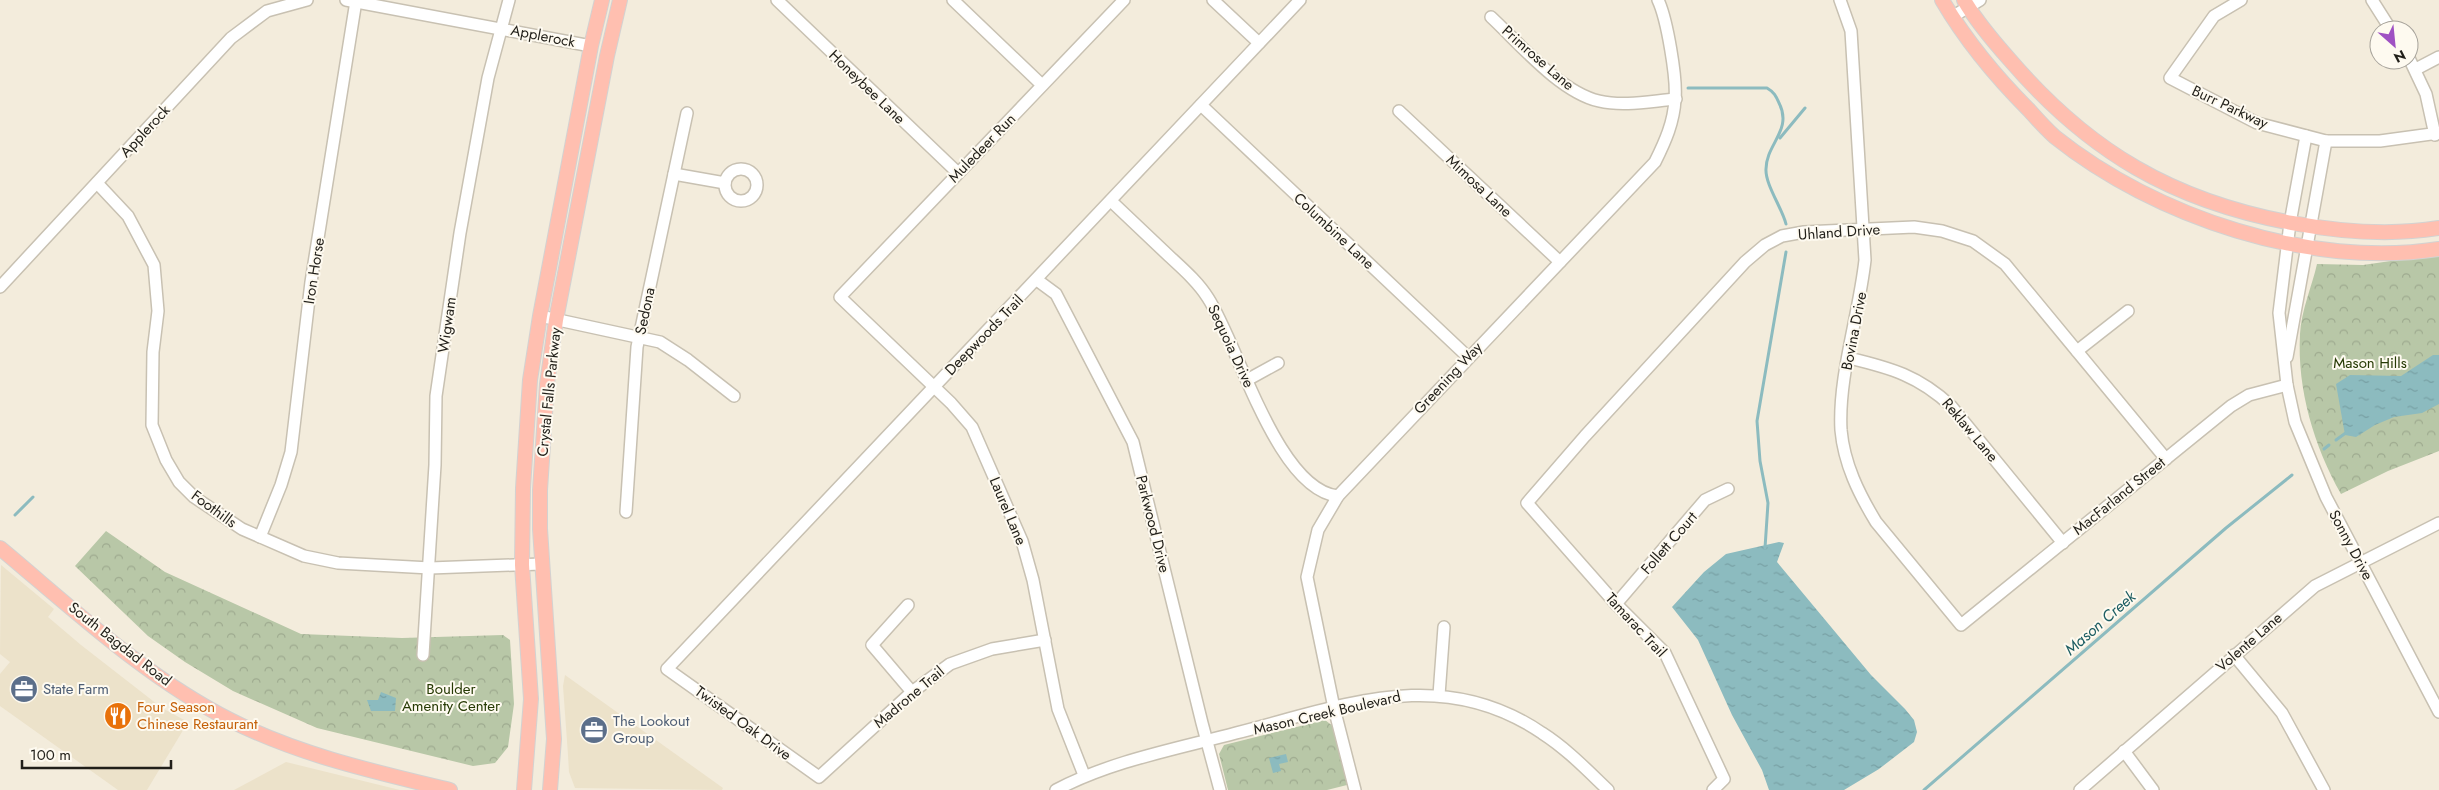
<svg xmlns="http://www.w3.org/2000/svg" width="2439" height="790" viewBox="0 0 2439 790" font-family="Jost,sans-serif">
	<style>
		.built { fill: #ece2ca }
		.park { fill: url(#park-crowns) }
		.water { fill: url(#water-ripples) }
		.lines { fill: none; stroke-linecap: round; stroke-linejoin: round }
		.stream { stroke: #8cbbbf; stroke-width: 3 }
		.minor-casing { stroke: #c8c1b2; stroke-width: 14 }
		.major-casing { stroke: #d3d2d1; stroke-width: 16 }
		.minor { stroke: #fff; stroke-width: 11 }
		.major { stroke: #ffbfb0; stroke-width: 14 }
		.labels { text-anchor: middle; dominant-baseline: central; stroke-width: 4; stroke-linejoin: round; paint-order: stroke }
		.street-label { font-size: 15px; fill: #211f19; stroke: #fefaf0 }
		.park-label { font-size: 15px; fill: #263a04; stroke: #fefaf0 }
		.service-label { font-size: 15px; fill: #4e5e75; stroke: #fefaf0; text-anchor: start }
		.food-label { font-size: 15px; fill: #c56008; stroke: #fefaf0; text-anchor: start }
		.water-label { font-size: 16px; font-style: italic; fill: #1c5d62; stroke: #fefaf0 }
	</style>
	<defs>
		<pattern id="park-crowns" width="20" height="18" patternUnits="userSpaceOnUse" patternTransform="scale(1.25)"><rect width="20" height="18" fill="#b8c7a7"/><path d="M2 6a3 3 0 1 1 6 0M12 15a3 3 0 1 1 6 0" fill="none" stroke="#9eaa8f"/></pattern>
		<pattern id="water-ripples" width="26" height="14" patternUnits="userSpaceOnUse" patternTransform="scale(1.25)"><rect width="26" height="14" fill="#8cbbbf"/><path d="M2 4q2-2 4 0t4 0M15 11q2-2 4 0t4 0" fill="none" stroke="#78a0a4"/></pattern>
	</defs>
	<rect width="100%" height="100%" fill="#f3ecdc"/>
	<g class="built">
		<polygon points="1,565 54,609 48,617 81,645 162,708 188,722 147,790 118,790 0,706 0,674 10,662 0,654"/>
		<polygon points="565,675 723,788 722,790 575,788 569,772 568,755 563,686"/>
		<polygon points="286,762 400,790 234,790"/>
	</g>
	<g class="park">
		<path d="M2439,254V451L2388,471L2341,494C2314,446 2297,390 2300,334C2301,311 2312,286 2317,264L2363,265Z"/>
		<polygon points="106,531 165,572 301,634 402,638 503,635 510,640 514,704 508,747 495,763 473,766 317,728 233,691 185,662 148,636 75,566"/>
		<polygon points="1325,720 1334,727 1347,785 1327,790 1228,790 1219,754 1224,745"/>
	</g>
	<g class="water">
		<polygon points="2433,355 2439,355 2439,404 2422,413 2394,417 2375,425 2356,437 2345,435 2336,384 2350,375 2401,376"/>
		<polygon points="1779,542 1784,543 1777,562 1871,675 1905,709 1914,720 1917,732 1914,742 1879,769 1844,790 1769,790 1762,770 1732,715 1698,640 1672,607 1704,572 1726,554"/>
		<polygon points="381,692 396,698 395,711 371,711 367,700 378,700"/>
		<polygon points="1286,754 1288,762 1279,764 1281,771 1273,773 1269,758"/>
	</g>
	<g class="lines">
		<g class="stream">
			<path d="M1688,88H1767C1774,92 1776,96 1779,103C1793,130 1766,144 1766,169C1765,184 1782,208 1786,224"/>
			<polyline points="1780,138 1805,108"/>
			<polyline points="2336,440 2347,432"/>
			<polyline points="2324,449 2329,445"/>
			<polyline points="15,515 33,497"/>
			<polyline points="1765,548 1768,503 1760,461 1757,421 1786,252"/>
			<polyline points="1924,790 2226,528 2292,475"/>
		</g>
		<g class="minor-casing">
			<g id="minor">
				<polyline points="346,0 591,46"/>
				<polyline points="777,0 958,173"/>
				<polyline points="953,0 1042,85"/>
				<polyline points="1213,0 1259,43"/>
				<path d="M1840,0L1851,31L1865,260C1859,315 1838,377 1841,430C1844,464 1859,494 1876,522L1961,625L2231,406L2249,395L2287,385"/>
				<polyline points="2241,0 2214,16 2170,78 2257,123 2326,141 2380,141 2439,133"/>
				<polyline points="2372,0 2391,30"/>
				<path d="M1491,17C1520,44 1560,92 1599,101C1624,107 1651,101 1676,99"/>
				<polyline points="1952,17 1980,0"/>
				<polyline points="2409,58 2426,94 2435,135"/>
				<polyline points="2416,69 2439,57"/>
				<polyline points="1201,105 1468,357"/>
				<polyline points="1399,111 1560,262"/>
				<polyline points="2306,136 2290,223 2279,313 2287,385 2295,422 2326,497 2439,712"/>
				<circle cx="741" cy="185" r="16"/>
				<polyline points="674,174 725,183"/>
				<polyline points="97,183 128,216 154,265 158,311 153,352 152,425 166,460 179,482 194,497 242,529 304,556 338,563 430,568 541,564"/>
				<path d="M1111,201C1130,219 1150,238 1169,256C1183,269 1198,282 1208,298C1238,344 1277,490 1338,496"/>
				<polyline points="1037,280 1056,294 1133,442 1202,723 1220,790"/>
				<polyline points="0,287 231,38 267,11 307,0"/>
				<polyline points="540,316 660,342 688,360 734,396"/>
				<polyline points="2077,351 2128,311"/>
				<polyline points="2287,357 2326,141"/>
				<path d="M1849,358C1891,368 1919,376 1951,406L2063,543"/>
				<polyline points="1247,380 1278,363"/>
				<polyline points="626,512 637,347 687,113"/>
				<polyline points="260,537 281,485 291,452 311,282 356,1"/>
				<polyline points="1616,604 1705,500 1728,489"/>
				<polyline points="908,605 872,645 912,692"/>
				<polyline points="1045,640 992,649 950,664 912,692 819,777 667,669 1300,0"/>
				<polyline points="423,655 435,465 436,396 460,233 488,78 509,0"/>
				<polyline points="2234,655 2282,713 2324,790"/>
				<polyline points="1439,695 1444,627"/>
				<polyline points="2124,751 2153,790"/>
				<polyline points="1084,775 1058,709 1033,580 1022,541 972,427 951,403 840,297 1124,0"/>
				<path d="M1056,790C1111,761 1176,749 1236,733C1343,706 1441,664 1542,733C1567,749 1587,770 1608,790"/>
				<path d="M1355,790L1334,708L1307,577L1318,530L1338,496L1655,162C1665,142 1674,122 1675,99C1677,78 1667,19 1658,0"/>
				<polyline points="1713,790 1724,779 1665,653 1616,604 1527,503 1585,436 1745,262 1765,245 1782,236 1804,232 1914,227 1942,231 1973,241 2005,264 2166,459"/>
				<polyline points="2080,790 2315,586 2439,523"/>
			</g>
		</g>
		<g class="major-casing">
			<g id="major">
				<path d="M1942,0C1966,41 1996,77 2029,110C2037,119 2046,129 2055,137C2155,217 2311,269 2439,249"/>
				<path d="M1964,0C1976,21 1994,42 2010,60C2089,152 2173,201 2292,223C2341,232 2390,236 2439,228"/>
				<path d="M0,548C72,608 145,677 230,720C299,755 375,772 450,790"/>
				<polyline points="524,790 531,699 522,565 523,488 530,380 540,316 591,46 602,0"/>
				<polyline points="550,790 554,739 540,529 540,490 547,384 556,320 607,56 620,0"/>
			</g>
		</g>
		<use href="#minor" class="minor"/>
		<use href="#major" class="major"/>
	</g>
	<defs>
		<g id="office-disc" transform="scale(1.4375)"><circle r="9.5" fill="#5c6f8a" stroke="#fefaf0"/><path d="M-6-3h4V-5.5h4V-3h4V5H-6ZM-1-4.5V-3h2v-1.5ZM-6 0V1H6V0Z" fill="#fff"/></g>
		<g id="restaurant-disc" transform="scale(1.4375)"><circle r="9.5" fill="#e8710a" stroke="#fefaf0"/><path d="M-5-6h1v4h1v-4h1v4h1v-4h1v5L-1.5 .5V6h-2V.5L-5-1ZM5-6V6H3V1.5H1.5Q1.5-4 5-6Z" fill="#fff"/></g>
	</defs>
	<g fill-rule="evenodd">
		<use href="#office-disc" x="24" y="689"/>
		<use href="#restaurant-disc" x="118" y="716"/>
		<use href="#office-disc" x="594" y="730"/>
	</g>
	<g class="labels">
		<g class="street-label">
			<text transform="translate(543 36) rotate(11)">Applerock</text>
			<text transform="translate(1538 58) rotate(41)">Primrose Lane</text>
			<text transform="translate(867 87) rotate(44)">Honeybee Lane</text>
			<text transform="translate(2230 107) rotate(25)">Burr Parkway</text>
			<text transform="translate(145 131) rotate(-47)">Applerock</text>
			<text transform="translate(982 148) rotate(-46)">Muledeer Run</text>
			<text transform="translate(1479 186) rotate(43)">Mimosa Lane</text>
			<text transform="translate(1334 231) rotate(43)">Columbine Lane</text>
			<text transform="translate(1839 232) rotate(-4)">Uhland Drive</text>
			<text transform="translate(314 271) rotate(-81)">Iron Horse</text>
			<text transform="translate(645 311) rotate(-78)">Sedona</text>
			<text transform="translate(447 325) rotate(-82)">Wigwam</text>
			<text transform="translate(1854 331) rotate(-79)">Bovina Drive</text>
			<text transform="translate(984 335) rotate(-46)">Deepwoods Trail</text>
			<text transform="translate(1231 346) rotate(65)">Sequoia Drive</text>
			<text transform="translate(1448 378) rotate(-47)">Greening Way</text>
			<text transform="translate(549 392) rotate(-84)">Crystal Falls Parkway</text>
			<text transform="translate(1970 430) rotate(50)">Reklaw Lane</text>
			<text transform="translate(2119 496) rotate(-39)">MacFarland Street</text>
			<text transform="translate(214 509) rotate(36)">Foothills</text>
			<text transform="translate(1008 511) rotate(67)">Laurel Lane</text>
			<text transform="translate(1153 524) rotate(76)">Parkwood Drive</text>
			<text transform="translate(1669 543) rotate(-49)">Follett Court</text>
			<text transform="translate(2351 545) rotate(62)">Sonny Drive</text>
			<text transform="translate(1636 625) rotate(47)">Tamarac Trail</text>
			<text transform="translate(2249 642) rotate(-41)">Volente Lane</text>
			<text transform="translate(120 644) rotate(38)">South Bagdad Road</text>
			<text transform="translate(909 697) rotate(-40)">Madrone Trail</text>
			<text transform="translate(1327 713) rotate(-13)">Mason Creek Boulevard</text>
			<text transform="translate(743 723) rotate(36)">Twisted Oak Drive</text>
		</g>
		<g class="park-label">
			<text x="2370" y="363">Mason Hills</text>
			<text x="451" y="689">Boulder<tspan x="451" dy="17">Amenity Center</tspan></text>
		</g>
		<g class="service-label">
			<text x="43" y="689">State Farm</text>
			<text x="613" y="721">The Lookout<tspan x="613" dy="17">Group</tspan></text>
		</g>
		<g class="food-label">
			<text x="137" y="707">Four Season<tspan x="137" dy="17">Chinese Restaurant</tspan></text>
		</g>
		<g class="water-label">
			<text transform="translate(2100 623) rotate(-41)">Mason Creek</text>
		</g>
	</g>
	<g transform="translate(2394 45) rotate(153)"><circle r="24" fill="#fefaf0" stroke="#a6a29a"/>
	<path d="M0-4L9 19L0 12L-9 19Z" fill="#9f51c3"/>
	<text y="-8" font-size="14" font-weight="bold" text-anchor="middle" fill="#211f19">N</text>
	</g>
	<path d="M22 760v8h149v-8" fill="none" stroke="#211f19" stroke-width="2.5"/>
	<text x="30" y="760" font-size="15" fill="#211f19" stroke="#fefaf0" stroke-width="4" paint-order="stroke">100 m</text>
</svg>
